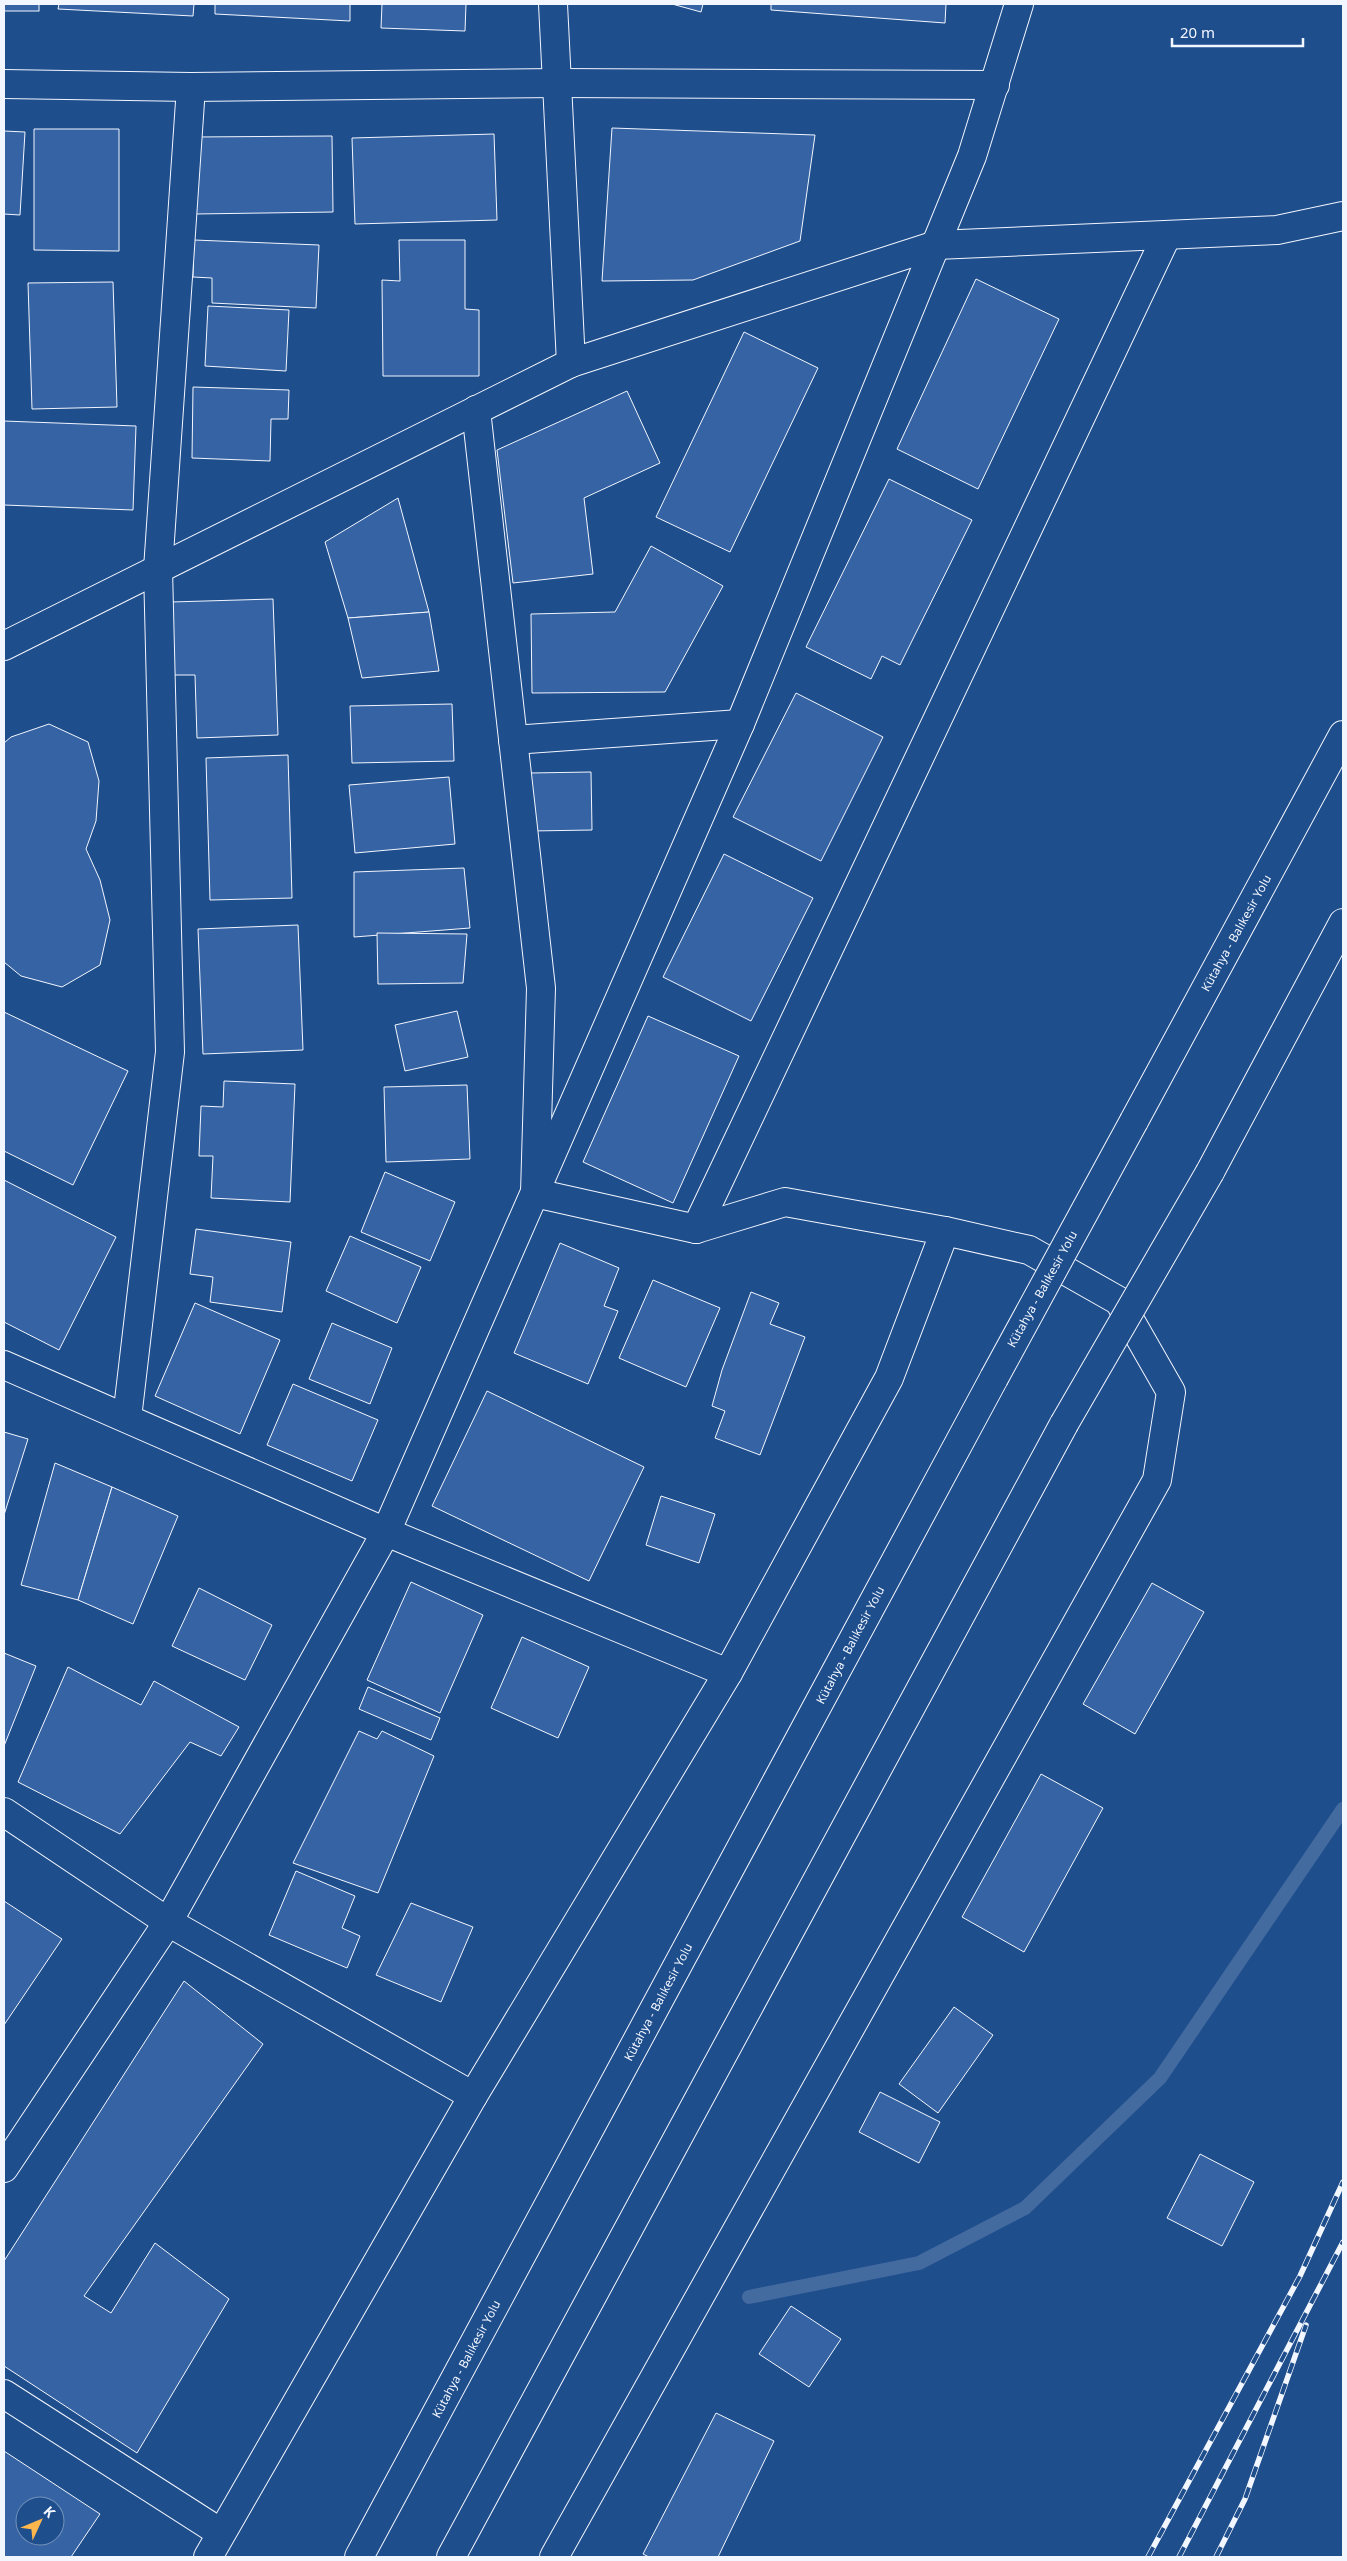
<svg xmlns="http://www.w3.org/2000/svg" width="1347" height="2561" viewBox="0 0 1347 2561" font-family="'Noto Sans',sans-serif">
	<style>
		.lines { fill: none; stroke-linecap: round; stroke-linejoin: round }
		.stream { stroke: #446ba0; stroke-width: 14 }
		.building { fill: #3563a3; stroke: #f2f6ff; fill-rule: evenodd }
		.street-casing { stroke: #f2f6ff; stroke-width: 30 }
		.secondary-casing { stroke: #f2f6ff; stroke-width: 30 }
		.highway-casing { stroke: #f2f6ff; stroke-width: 30 }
		.street { stroke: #1f4e8c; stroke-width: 28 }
		.secondary { stroke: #1f4e8c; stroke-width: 28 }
		.highway { stroke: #1f4e8c; stroke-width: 28 }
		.rail-casing { stroke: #f2f6ff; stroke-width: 5.5 }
		.rail { stroke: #1f4e8c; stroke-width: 4; stroke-dasharray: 11; stroke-linecap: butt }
		.highway-bridge-casing { stroke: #f2f6ff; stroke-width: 30; stroke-linecap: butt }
		.highway-bridge { stroke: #1f4e8c; stroke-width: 28 }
		.labels { text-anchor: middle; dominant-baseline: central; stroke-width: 4; stroke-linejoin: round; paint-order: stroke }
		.street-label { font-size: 12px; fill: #f2f6ff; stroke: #1f4e8c }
	</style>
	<rect width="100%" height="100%" fill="#1f4e8c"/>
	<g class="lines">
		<polyline class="stream" points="749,2297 919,2263 1025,2208 1160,2078 1343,1809"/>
	</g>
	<g class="building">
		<rect x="4" y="4" width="35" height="7"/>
		<polygon points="59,4 194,4 193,16 58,9"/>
		<polygon points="215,4 350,4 350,21 215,14"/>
		<polygon points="382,4 466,4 465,31 381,28"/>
		<polygon points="672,4 703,4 701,12"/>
		<polygon points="771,4 946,4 945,23 771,10"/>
		<polygon points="612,128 815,135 800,241 693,280 602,281"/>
		<polygon points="34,129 119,129 119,251 34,250"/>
		<polygon points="4,131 25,132 20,215 4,214"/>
		<polygon points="494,134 497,220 355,224 352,138"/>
		<polygon points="332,136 333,212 195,214 194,137"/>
		<polygon points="194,240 319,245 316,308 212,303 212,278 193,277"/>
		<polygon points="399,240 465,240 465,309 479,310 479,376 383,376 382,280 400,281"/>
		<polygon points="976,279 1059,319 978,489 897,449"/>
		<polygon points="113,282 117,407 32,409 28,283"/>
		<polygon points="208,306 289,310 286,371 205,366"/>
		<polygon points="744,332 818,368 730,552 656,517"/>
		<polygon points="193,387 289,390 288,419 271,419 270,461 192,458"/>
		<polygon points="627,391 660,463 584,498 593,574 513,583 497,450"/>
		<polygon points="4,421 136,426 133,510 4,505"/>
		<polygon points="889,479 972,520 900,665 882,656 871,679 806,647"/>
		<polygon points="398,498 429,612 348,618 325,542"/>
		<polygon points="651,546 723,586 665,692 532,693 531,614 615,612"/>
		<polygon points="273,599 278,735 197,738 195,675 173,675 171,602"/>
		<polygon points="429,612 439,671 362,678 348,618"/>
		<polygon points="796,693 883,737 821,861 733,817"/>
		<polygon points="452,704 454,761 352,763 350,706"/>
		<polygon points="49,724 88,742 99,781 96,821 86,849 100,880 110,920 100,965 62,987 21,976 4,962 4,743 11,737"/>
		<polygon points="288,755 292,898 210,900 206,758"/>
		<polygon points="591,772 592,830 531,831 530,773"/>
		<polygon points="449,777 455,844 355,853 349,785"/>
		<polygon points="724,854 813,898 751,1021 663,977"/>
		<polygon points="464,868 470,928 354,937 354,872"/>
		<polygon points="298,925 303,1050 203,1054 198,929"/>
		<polygon points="377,933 467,934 463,983 378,984"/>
		<polygon points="457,1011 468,1057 405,1071 395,1025"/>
		<polygon points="4,1012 128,1071 73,1185 4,1151"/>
		<polygon points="648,1016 739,1056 673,1203 583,1162"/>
		<polygon points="224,1081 295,1084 290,1202 211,1198 213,1156 199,1156 201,1106 223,1107"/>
		<polygon points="467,1085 470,1159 386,1162 384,1087"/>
		<polygon points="385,1172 455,1202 430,1261 361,1232"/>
		<polygon points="4,1180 116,1237 59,1350 4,1322"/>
		<polygon points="196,1229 291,1242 282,1312 210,1302 213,1277 190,1274"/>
		<polygon points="350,1236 421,1267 397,1323 326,1291"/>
		<polygon points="560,1243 619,1268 604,1306 618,1311 588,1384 514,1353"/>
		<polygon points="653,1280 720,1308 686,1387 619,1358"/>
		<polygon points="751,1292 779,1303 770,1324 805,1337 760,1455 715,1438 725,1411 712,1406 722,1370"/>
		<polygon points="195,1303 280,1340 240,1434 155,1396"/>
		<polygon points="332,1323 392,1348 370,1404 309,1379"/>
		<polygon points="293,1384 378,1420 352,1481 267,1445"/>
		<polygon points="487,1391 644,1467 589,1581 432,1506"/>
		<polygon points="4,1432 28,1439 4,1515"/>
		<polygon points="55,1463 112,1487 78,1600 21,1585"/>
		<polygon points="112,1487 178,1516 133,1624 78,1600"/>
		<polygon points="661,1496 715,1514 699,1563 646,1545"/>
		<polygon points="411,1582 483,1615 440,1713 367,1680"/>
		<polygon points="1152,1583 1204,1612 1135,1734 1083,1704"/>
		<polygon points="199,1588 272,1625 245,1680 172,1646"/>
		<polygon points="522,1637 589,1667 558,1738 491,1708"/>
		<polygon points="4,1653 36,1666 4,1746"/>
		<polygon points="68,1667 141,1705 154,1681 239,1727 221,1756 190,1742 120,1834 18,1782"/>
		<polygon points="368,1687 440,1718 431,1740 359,1709"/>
		<polygon points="359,1731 377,1739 382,1731 434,1756 378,1893 293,1863"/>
		<polygon points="1041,1774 1103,1808 1024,1952 962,1917"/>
		<polygon points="296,1871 355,1896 342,1928 360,1936 347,1968 269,1935"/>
		<polygon points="4,1901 62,1939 4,2025"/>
		<polygon points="411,1903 473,1927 441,2002 376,1975"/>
		<polygon points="184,1981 263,2044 84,2296 111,2313 155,2243 229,2299 137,2453 4,2366 4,2261"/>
		<polygon points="954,2007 993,2035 938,2113 899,2084"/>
		<polygon points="880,2092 940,2122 919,2163 859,2132"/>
		<polygon points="1200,2154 1254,2182 1222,2246 1167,2218"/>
		<polygon points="791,2306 841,2339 809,2387 759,2354"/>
		<polygon points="716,2413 774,2441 718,2557 649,2557 643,2554"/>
		<path d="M4,2451L100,2514L71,2557H4ZM25,2506H55V2536H25Z"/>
	</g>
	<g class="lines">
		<g class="street-casing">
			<g id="street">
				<polyline points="553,4 571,363"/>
				<polyline points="4,84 191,87 557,83 995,85"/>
				<polyline points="476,410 541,988 535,1193 696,1229 785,1202 945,1231"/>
				<polyline points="4,646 571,363 936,245 1277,230 1343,216"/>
				<polyline points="513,740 740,724"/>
				<polyline points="696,1229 1167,235"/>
				<polyline points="4,1365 386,1532 728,1673"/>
				<polyline points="127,1418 170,1052 158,569 191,87"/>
				<polyline points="4,1812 168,1922 473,2096"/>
				<polyline points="4,2168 168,1922 386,1532 740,724 972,156 1019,4"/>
				<polyline points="4,2394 221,2533"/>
			</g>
		</g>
		<g class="secondary-casing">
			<polyline id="secondary" points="208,2557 473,2096 728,1673 889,1378 945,1231 1029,1250 1119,1301 1171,1392 1157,1480 554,2557"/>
		</g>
		<g class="highway-casing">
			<g id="highway">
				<polyline points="1134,1121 1343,735"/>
				<polyline points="1210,1172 1343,923"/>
				<polyline points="359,2557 994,1378"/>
				<polyline points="451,2557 1064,1424"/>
			</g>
		</g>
		<use href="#street" class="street"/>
		<use href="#secondary" class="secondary"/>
		<use href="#highway" class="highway"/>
		<g class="rail-casing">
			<g id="rail">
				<polyline points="1148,2557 1300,2276 1343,2182"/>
				<polyline points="1179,2557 1343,2242"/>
				<polyline points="1216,2557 1245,2499 1306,2325"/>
			</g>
		</g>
		<use href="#rail" class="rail"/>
		<g class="highway-bridge-casing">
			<g id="highway-bridge">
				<polyline points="994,1378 1134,1121"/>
				<polyline points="1064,1424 1210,1172"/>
			</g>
		</g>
		<use href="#highway-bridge" class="highway-bridge"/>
	</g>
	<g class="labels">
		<g class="street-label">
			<text transform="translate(1236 933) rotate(-61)">Kütahya - Balıkesir Yolu</text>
			<text transform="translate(1042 1289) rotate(-61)">Kütahya - Balıkesir Yolu</text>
			<text transform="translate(850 1645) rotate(-62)">Kütahya - Balıkesir Yolu</text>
			<text transform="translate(658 2002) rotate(-62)">Kütahya - Balıkesir Yolu</text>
			<text transform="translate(466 2359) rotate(-62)">Kütahya - Balıkesir Yolu</text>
		</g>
	</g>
	<rect width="1347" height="2561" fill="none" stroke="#f2f6ff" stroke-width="10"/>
	<g transform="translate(40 2521) rotate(46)"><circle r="24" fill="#1f4e8c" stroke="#7391ba"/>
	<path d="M0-4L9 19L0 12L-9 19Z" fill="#ffb74d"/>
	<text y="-8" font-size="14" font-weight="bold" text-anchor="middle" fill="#f2f6ff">K</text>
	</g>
	<path d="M1172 38v8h131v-8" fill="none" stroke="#f2f6ff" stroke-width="2.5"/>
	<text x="1180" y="38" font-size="15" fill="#f2f6ff" stroke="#1f4e8c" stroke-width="4" paint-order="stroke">20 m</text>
</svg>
